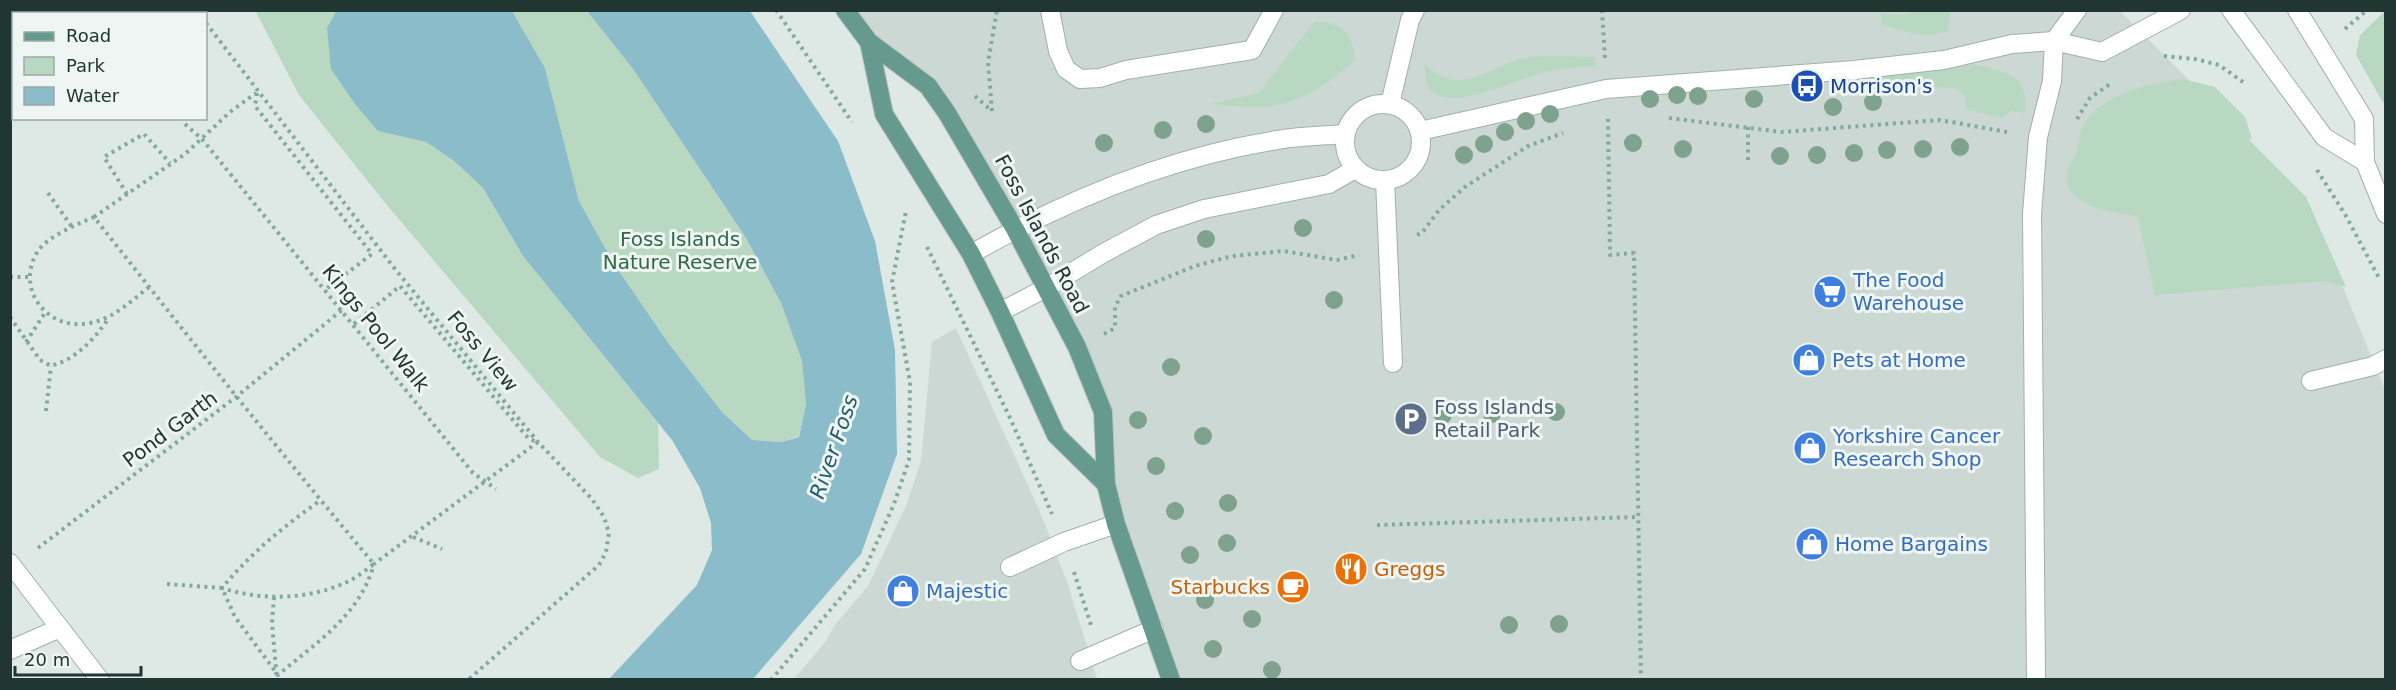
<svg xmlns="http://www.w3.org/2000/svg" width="2396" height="690" viewBox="0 0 2396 690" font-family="'DejaVu Sans',sans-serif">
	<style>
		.built { fill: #ccd8d3 }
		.green { fill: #b8d8c2 }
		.water { fill: #8abdc9 }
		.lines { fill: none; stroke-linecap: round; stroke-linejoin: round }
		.service-casing { stroke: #a2afab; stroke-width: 20 }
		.pedestrian-casing { stroke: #a2afab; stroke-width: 20 }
		.tertiary-casing { stroke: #a2afab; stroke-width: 20 }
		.primary-casing { stroke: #bcc3c1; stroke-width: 20 }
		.path { stroke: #81a99e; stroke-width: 4; stroke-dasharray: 3 4.5; stroke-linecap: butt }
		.service { stroke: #fff; stroke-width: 18 }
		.pedestrian { stroke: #fff; stroke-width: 18 }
		.tertiary { stroke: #fff; stroke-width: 18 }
		.primary { stroke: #669a8f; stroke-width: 18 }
		.tree { fill: #7ea28e }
		.labels { text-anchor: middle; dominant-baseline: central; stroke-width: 6; stroke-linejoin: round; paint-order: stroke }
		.transit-label { font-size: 20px; fill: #164399; stroke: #eef5f2; text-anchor: start }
		.street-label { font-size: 20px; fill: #213631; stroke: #eef5f2 }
		.park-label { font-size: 20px; fill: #2f6948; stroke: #eef5f2 }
		.shop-label { font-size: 20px; fill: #366cbe; stroke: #eef5f2; text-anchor: start }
		.service-label { font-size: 20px; fill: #4e5e75; stroke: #eef5f2; text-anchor: start }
		.food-label { font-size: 20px; fill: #c56008; stroke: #eef5f2; text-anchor: start }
		.water-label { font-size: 21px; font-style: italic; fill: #215d6c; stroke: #eef5f2 }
	</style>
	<rect width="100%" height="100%" fill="#dee8e4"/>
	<g class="built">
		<polygon points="11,10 111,10 111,11 106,14 14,14 13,62 11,64"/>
		<polygon points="845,11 2120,11 2306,197 2385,390 2385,679 1170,679 1116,524 1103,412 961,134"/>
		<polygon points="956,328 1041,514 1068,585 1097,679 793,680 826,641 835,625 868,586 906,506 921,461 932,342"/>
	</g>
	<g class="green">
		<polygon points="257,10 336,11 327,28 378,131 426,142 454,161 483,188 523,256 658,423 659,469 638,478 600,457 386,204 299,95 256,12"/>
		<polygon points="512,11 587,11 633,69 746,238 781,303 802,361 806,404 799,436 783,442 752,440 722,412 669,344 614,264 579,201 545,68"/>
		<path d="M1917,11H1951L1948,31C1922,40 1907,32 1882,24L1881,14L1902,15Z"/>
		<polygon points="2385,11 2385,106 2356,55 2360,35"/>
		<path d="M1314,22C1341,21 1353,32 1355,60C1329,84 1298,105 1262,107C1245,108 1227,105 1211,104L1259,93Z"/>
		<path d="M1595,57L1596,66C1579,68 1561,68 1545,72C1519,78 1462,107 1438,95C1424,89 1425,76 1425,64C1460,100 1488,65 1526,58C1548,54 1573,57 1595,57Z"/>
		<path d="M1975,65C2004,71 2031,76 2025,113L2010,111L2002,118L1966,109L1965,96L1957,89L1924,85L1841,89L1839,81Z"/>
		<path d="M2182,79L2215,87L2245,117L2252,139L2240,141L2249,140L2306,197L2346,287L2325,281L2155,295L2138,217C2113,211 2058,207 2068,168C2069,163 2073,160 2075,156C2079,148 2079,137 2082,129C2095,96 2150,83 2182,79Z"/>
	</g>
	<polygon class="water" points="336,11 512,11 545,68 579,201 614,264 669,344 722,412 752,440 782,442 799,437 806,404 802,361 781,303 746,238 633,69 587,11 750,11 838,141 875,241 895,350 897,454 861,554 753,679 609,679 697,585 712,550 711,523 700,488 672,440 523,256 483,188 454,161 426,142 378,131 355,104 331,69 327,28"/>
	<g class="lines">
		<g class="service-casing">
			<g id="service">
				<polyline points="1050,10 1058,51 1066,69 1080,79 1100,78 1126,70 1252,50 1274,10"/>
				<polyline points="152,14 157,10"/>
				<polyline points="10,98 14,97"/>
				<circle cx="1383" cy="142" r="38"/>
				<polyline points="1390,104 1410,20 1415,10"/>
				<polyline points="1420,131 1606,89 1854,70 1944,60 2012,44 2054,41 2102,52 2181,10"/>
				<polyline points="1385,180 1393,363"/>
				<path d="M971,254C1064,201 1170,157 1277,140C1299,136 1322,136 1345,134"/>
				<polyline points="1000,312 1046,288 1102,254 1156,225 1204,209 1329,184 1355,169"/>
				<polyline points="2311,381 2373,366 2386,359"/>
				<polyline points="1010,567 1064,542 1116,524"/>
				<polyline points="1080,661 1154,629"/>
				<polyline points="2036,680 2032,214 2038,137 2052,81 2054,41 2077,10"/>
			</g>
		</g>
		<g class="pedestrian-casing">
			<g id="pedestrian">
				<polyline points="10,563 100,680"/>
				<polyline points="10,650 60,628"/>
			</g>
		</g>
		<g class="tertiary-casing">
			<g id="tertiary">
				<polyline points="2231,10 2324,137 2365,162"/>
				<polyline points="2297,10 2364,119 2365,162 2386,214"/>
			</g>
		</g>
		<g class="primary-casing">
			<g id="primary">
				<polyline points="845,10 869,42 928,86 947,113 1015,229 1077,347 1103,412 1106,484 1116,524 1171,680"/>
				<polyline points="869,42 884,114 971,254 1000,312 1056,435 1106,484"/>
			</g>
		</g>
		<g class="path">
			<polyline points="197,10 199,14"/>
			<polyline points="776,10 852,122"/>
			<polyline points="1602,10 1605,59"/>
			<polyline points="206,23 395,269 538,442 592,499 604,517 609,533 606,552 599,565 468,680"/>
			<polyline points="2345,29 2367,10"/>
			<polyline points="2164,56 2195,59 2219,65 2243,82"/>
			<polyline points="257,93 255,106 372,254 326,289"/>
			<polyline points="975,96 992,111"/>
			<polyline points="992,111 988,62 997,10"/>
			<polyline points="1669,118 1782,132 1940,120 2007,132"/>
			<polyline points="1608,119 1610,255 1634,253 1641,680"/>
			<polyline points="2077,119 2090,98 2110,84"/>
			<polyline points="185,124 202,139 473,473 496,489"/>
			<polyline points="1748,127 1748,161"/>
			<polyline points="2317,170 2346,216 2379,278"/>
			<polyline points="48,193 72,227"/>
			<polyline points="127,194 104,157 144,134 170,163"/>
			<polyline points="94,217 185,154 230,112 256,93"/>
			<polyline points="1417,235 1422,233 1439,210 1465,187 1528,146 1563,133"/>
			<polyline points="927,247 1011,420 1052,514"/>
			<polyline points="10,277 29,277"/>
			<path d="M149,287C131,301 113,319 90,323C47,332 14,288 38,251C48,236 78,224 94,217C186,334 278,450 374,564C366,570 356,578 347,582C308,600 262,601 222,588C251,553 284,526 321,500"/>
			<path d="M10,317L40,360L51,366C78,358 93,340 109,318"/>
			<polyline points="354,324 400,286 529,439 538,442"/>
			<polyline points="1104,334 1115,328 1115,307 1121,296 1195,266 1232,256 1284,251 1337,260 1359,255"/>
			<polyline points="26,342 45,313"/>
			<polyline points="46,411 51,366"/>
			<polyline points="1377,525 1637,517"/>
			<polyline points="413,537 442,549"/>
			<polyline points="38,548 236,397 342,310"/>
			<polyline points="1074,572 1091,625"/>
			<path d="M167,584L222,588L235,617L278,675C317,642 360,615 374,564L538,442"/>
			<polyline points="274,597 272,623 277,680"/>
			<polyline points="771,680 865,569 894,504 909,460 910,382 892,282 906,211"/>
		</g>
		<use href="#service" class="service"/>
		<use href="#pedestrian" class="pedestrian"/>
		<use href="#tertiary" class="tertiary"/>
		<use href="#primary" class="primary"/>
	</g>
	<g class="tree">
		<circle cx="1677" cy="95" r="9"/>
		<circle cx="1698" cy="96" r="9"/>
		<circle cx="1650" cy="99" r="9"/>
		<circle cx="1754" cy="99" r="9"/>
		<circle cx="1873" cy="102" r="9"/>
		<circle cx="1833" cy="107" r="9"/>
		<circle cx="1550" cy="114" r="9"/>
		<circle cx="1526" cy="121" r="9"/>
		<circle cx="1206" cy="124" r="9"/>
		<circle cx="1163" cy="130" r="9"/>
		<circle cx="1505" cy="132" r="9"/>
		<circle cx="1104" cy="143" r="9"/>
		<circle cx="1633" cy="143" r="9"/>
		<circle cx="1484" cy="144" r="9"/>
		<circle cx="1960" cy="147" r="9"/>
		<circle cx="1683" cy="149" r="9"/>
		<circle cx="1923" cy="149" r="9"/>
		<circle cx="1887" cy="150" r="9"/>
		<circle cx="1854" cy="153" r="9"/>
		<circle cx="1464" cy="155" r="9"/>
		<circle cx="1817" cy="155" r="9"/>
		<circle cx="1780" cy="156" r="9"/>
		<circle cx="1303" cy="228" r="9"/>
		<circle cx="1206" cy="239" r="9"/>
		<circle cx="1334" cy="300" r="9"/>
		<circle cx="1171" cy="367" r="9"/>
		<circle cx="1556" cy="412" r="9"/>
		<circle cx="1492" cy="414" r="9"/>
		<circle cx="1443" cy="415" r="9"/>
		<circle cx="1138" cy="420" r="9"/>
		<circle cx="1203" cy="436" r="9"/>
		<circle cx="1156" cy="466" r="9"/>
		<circle cx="1228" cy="503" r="9"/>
		<circle cx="1175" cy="511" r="9"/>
		<circle cx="1227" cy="543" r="9"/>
		<circle cx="1190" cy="555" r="9"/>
		<circle cx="1205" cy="600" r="9"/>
		<circle cx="1252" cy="619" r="9"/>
		<circle cx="1559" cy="624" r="9"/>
		<circle cx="1509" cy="625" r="9"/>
		<circle cx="1213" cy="649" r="9"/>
		<circle cx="1272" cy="670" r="9"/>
	</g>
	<defs>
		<g id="bus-disc" transform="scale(1.725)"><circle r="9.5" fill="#1a4fb4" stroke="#eef5f2"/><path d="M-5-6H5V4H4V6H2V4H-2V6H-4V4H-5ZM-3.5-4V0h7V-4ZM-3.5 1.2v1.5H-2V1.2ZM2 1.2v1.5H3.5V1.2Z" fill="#fff"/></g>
		<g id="supermarket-disc" transform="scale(1.725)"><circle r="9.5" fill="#3f7fe0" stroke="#eef5f2"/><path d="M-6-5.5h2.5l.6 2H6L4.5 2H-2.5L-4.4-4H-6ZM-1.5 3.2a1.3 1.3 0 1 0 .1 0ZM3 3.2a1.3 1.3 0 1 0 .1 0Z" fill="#fff"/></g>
		<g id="shop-disc" transform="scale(1.725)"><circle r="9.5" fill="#3f7fe0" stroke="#eef5f2"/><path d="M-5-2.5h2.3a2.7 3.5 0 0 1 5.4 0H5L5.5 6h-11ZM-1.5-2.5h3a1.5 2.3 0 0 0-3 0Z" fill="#fff"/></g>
		<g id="parking-disc" transform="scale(1.725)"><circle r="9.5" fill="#5c6f8a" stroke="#eef5f2"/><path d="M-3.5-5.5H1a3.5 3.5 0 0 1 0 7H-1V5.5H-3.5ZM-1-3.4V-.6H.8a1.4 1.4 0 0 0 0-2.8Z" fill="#fff"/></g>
		<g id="restaurant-disc" transform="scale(1.725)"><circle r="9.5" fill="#e8710a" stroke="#eef5f2"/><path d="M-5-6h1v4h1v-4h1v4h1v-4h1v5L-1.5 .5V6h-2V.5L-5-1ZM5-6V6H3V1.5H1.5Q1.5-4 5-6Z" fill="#fff"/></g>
		<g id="cafe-disc" transform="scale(1.725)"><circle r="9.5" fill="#e8710a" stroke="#eef5f2"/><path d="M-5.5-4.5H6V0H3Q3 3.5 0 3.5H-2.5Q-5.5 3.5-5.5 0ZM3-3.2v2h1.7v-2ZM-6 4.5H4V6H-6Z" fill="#fff"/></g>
	</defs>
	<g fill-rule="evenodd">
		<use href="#bus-disc" x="1807" y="86"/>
		<use href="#supermarket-disc" x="1830" y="292"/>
		<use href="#shop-disc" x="1809" y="360"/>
		<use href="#parking-disc" x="1411" y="419"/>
		<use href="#shop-disc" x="1810" y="448"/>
		<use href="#shop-disc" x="1812" y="544"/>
		<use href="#restaurant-disc" x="1351" y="569"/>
		<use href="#cafe-disc" x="1293" y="587"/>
		<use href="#shop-disc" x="903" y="591"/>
	</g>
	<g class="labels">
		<g class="transit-label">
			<text x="1830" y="86">Morrison's</text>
		</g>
		<g class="street-label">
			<text transform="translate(1042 234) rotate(62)">Foss Islands Road</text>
			<text transform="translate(376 328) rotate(51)">Kings Pool Walk</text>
			<text transform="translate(483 351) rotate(50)">Foss View</text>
			<text transform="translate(170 429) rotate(-37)">Pond Garth</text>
		</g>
		<g class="park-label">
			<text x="680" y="239">Foss Islands<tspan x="680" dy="23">Nature Reserve</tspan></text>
		</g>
		<g class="shop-label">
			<text x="1853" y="280">The Food<tspan x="1853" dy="23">Warehouse</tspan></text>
			<text x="1832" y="360">Pets at Home</text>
			<text x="1833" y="436">Yorkshire Cancer<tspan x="1833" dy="23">Research Shop</tspan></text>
			<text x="1835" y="544">Home Bargains</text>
			<text x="926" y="591">Majestic</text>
		</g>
		<g class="service-label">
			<text x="1434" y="407">Foss Islands<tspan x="1434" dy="23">Retail Park</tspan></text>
		</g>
		<g class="food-label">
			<text x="1374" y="569">Greggs</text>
			<text x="1270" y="587" text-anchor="end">Starbucks</text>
		</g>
		<g class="water-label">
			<text transform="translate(834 447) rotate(-71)">River Foss</text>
		</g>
	</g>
	<rect width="2396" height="690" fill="none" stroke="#213631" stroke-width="24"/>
	<rect x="12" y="12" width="195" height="108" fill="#eef5f2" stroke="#9ca9a5" stroke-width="1.5"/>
	<rect x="24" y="32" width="30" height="9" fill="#669a8f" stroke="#9ca9a5" stroke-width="1.5"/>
	<text x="66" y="42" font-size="18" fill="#213631">Road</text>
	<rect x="24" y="57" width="30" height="18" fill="#b8d8c2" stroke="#9ca9a5" stroke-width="1.5"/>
	<text x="66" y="72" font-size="18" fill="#213631">Park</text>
	<rect x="24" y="87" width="30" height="18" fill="#8abdc9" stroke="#9ca9a5" stroke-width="1.5"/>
	<text x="66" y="102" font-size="18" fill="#213631">Water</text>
	<path d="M15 666v9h126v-9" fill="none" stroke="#213631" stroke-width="3"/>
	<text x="24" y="666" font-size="18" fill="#213631" stroke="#eef5f2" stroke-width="4.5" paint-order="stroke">20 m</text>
</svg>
